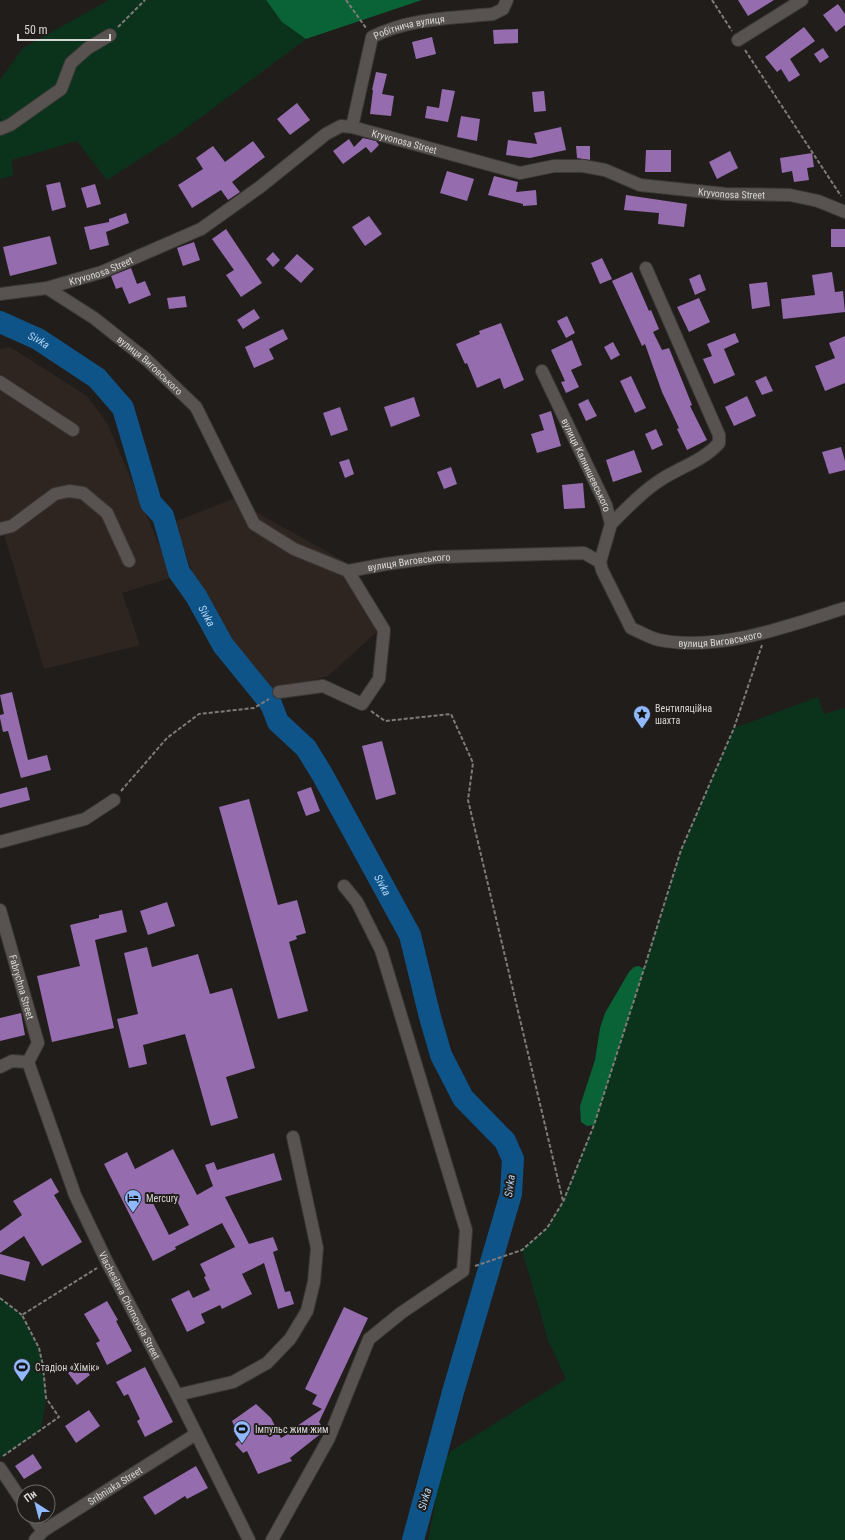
<svg xmlns="http://www.w3.org/2000/svg" width="845" height="1540" viewBox="0 0 845 1540" font-family="'Roboto Condensed',sans-serif">
	<style>
		.built { fill: #2f2520 }
		.green { fill: #0b331c }
		.forest { fill: #096336 }
		.lines { fill: none; stroke-linecap: round; stroke-linejoin: round }
		.river { stroke: #0f5488; stroke-width: 22 }
		.building { fill: #956cad; fill-rule: evenodd }
		.minor-casing { stroke: #3b3937; stroke-width: 14 }
		.path { stroke: #7e7b79; stroke-width: 2; stroke-dasharray: 4 2; stroke-linecap: butt }
		.minor { stroke: #585351; stroke-width: 12 }
		.labels { text-anchor: middle; dominant-baseline: central; stroke-width: 4; stroke-linejoin: round; paint-order: stroke }
		.street-label { font-size: 10px; fill: #d8d6d4; stroke: #211d1b }
		.poi-label { font-size: 10px; fill: #d8d6d4; stroke: #211d1b; text-anchor: start }
		.water-label { font-size: 11px; font-style: italic; fill: #b5d5f4; stroke: #211d1b }
	</style>
	<rect width="100%" height="100%" fill="#211d1b"/>
	<g class="built">
		<polygon points="10,347 87,396 107,423 173,577 122,593 140,645 44,669 3,531 0,532 0,349"/>
		<polygon points="233,499 347,563 378,631 328,676 274,690 231,641 199,590 174,522"/>
	</g>
	<g class="green">
		<polygon points="109,0 266,0 282,22 306,39 180,133 107,180 77,141 12,160 13,176 0,179 0,120 1,119 0,115 0,80 23,48"/>
		<polygon points="818,697 824,714 845,708 845,1540 428,1540 435,1505 437,1471 451,1451 566,1379 548,1340 522,1250 547,1228 563,1202 594,1125 644,969 681,850 734,728"/>
		<polygon points="0,1298 22,1315 39,1348 43,1366 46,1398 41,1430 0,1458"/>
	</g>
	<g class="forest">
		<polygon points="266,0 422,0 306,39 282,22"/>
		<polygon points="639,966 644,969 594,1125 587,1126 581,1122 580,1106 595,1060 600,1028 605,1013 629,972 634,967"/>
	</g>
	<g class="lines">
		<path class="river" id="s1" d="M0,322L38,339L97,378L123,408L151,503L163,516L179,572L196,596L223,645L271,704L278,722L306,748L322,774L410,935L430,1017L441,1055L463,1098L505,1141L513,1159L511,1194L453,1392L413,1540"/>
	</g>
	<g class="building">
		<polygon points="738,0 774,0 748,16"/>
		<polygon points="838,4 845,14 845,25 836,32 823,15"/>
		<polygon points="804,27 815,41 790,59 800,75 789,82 781,69 777,72 765,57"/>
		<polygon points="518,29 518,43 494,44 493,30"/>
		<polygon points="432,37 436,54 416,59 412,42"/>
		<polygon points="823,48 829,57 820,63 814,54"/>
		<polygon points="376,72 387,74 382,94 394,96 391,116 370,114 373,90 372,90"/>
		<polygon points="442,89 455,91 448,122 425,118 427,106 439,108"/>
		<polygon points="544,91 546,111 534,112 532,92"/>
		<polygon points="297,103 310,120 290,135 277,119"/>
		<polygon points="461,116 480,119 477,141 457,137"/>
		<polygon points="561,127 566,150 530,158 506,155 508,140 537,144 534,133"/>
		<polygon points="363,138 376,141 379,145 371,153 366,147 343,164 333,151 349,139 354,147"/>
		<polygon points="253,141 265,157 232,182 240,192 228,200 221,190 192,208 178,185 203,169 196,158 213,146 225,162"/>
		<polygon points="576,146 590,146 590,160 577,158"/>
		<polygon points="646,150 671,150 671,172 645,172"/>
		<polygon points="730,151 738,168 717,179 709,162"/>
		<polygon points="812,153 814,167 807,168 809,180 794,182 792,171 782,173 780,158"/>
		<polygon points="447,171 474,179 467,201 440,193"/>
		<polygon points="494,176 518,182 516,192 536,190 537,205 523,206 523,204 488,195"/>
		<polygon points="60,182 66,207 52,211 46,185"/>
		<polygon points="95,184 101,204 87,208 81,188"/>
		<polygon points="626,195 687,204 684,227 658,224 659,213 624,210"/>
		<polygon points="126,213 129,223 106,232 109,245 90,250 84,227 109,222 109,219"/>
		<polygon points="369,216 382,234 365,246 352,227"/>
		<polygon points="226,229 262,283 241,297 226,275 234,270 212,239"/>
		<rect x="831" y="229" width="14" height="18"/>
		<polygon points="50,236 57,264 10,276 3,247"/>
		<polygon points="194,242 200,260 183,266 177,248"/>
		<polygon points="273,252 280,260 273,267 266,259"/>
		<polygon points="297,254 314,269 301,283 284,268"/>
		<polygon points="602,258 612,279 600,284 591,263"/>
		<polygon points="131,268 137,284 145,281 151,295 129,304 122,287 116,289 111,276"/>
		<polygon points="632,272 649,311 651,310 659,329 653,332 662,350 669,348 692,405 690,406 707,440 687,450 677,429 679,428 662,392 645,344 642,346 612,281"/>
		<polygon points="832,272 835,292 843,291 845,312 783,319 781,299 815,295 812,275"/>
		<polygon points="700,274 706,290 695,295 689,279"/>
		<polygon points="767,282 770,306 752,309 749,284"/>
		<polygon points="185,296 187,307 169,309 167,298"/>
		<polygon points="699,298 710,322 689,332 677,307"/>
		<polygon points="254,309 260,318 243,329 237,320"/>
		<polygon points="567,316 575,333 566,338 557,321"/>
		<polygon points="501,323 524,380 504,389 500,378 477,388 467,363 465,364 456,344 480,334 479,331"/>
		<polygon points="283,329 288,339 269,349 274,359 254,368 245,347"/>
		<polygon points="735,333 739,342 724,349 735,375 714,384 703,359 712,356 707,344"/>
		<polygon points="845,336 845,383 825,391 815,366 835,358 829,343"/>
		<polygon points="572,340 582,365 571,370 579,387 566,393 561,382 565,381 551,350"/>
		<polygon points="613,342 620,355 611,360 604,347"/>
		<polygon points="631,376 646,408 635,413 620,381"/>
		<polygon points="766,376 773,391 762,395 755,381"/>
		<polygon points="747,396 756,416 734,426 725,407"/>
		<polygon points="414,397 420,416 391,427 384,407"/>
		<polygon points="588,399 597,416 586,421 578,404"/>
		<polygon points="340,407 348,430 331,436 323,413"/>
		<polygon points="551,411 561,446 537,453 531,434 544,430 539,415"/>
		<polygon points="656,429 663,445 652,450 645,434"/>
		<polygon points="841,447 845,461 845,470 829,474 822,452"/>
		<polygon points="634,450 642,472 613,482 606,460"/>
		<polygon points="349,459 354,474 345,478 339,462"/>
		<polygon points="451,467 457,484 444,489 437,472"/>
		<polygon points="583,483 585,508 564,509 562,485"/>
		<polygon points="12,692 28,760 47,755 51,770 21,778 8,731 3,732 0,718 0,715 4,714 0,695"/>
		<polygon points="382,741 396,794 376,800 362,746"/>
		<polygon points="27,787 30,800 0,808 0,794"/>
		<polygon points="311,787 320,811 306,816 297,792"/>
		<polygon points="249,799 278,905 297,900 306,933 296,936 297,939 289,942 308,1011 278,1019 219,807"/>
		<polygon points="167,902 175,926 148,935 140,911"/>
		<polygon points="122,910 127,932 95,940 114,1028 52,1042 37,976 80,966 70,925 99,918 99,915"/>
		<polygon points="147,947 152,967 198,954 210,994 232,988 255,1068 226,1077 238,1118 211,1126 185,1034 143,1045 147,1064 129,1068 117,1019 138,1014 124,953"/>
		<polygon points="21,1013 25,1035 0,1041 0,1018"/>
		<path d="M173,1149L197,1195L213,1186L205,1165L214,1162L217,1170L274,1153L282,1180L225,1197L249,1244L273,1237L278,1250L273,1252L285,1292L290,1291L294,1304L278,1309L264,1263L242,1274L252,1294L222,1309L220,1305L201,1314L205,1323L187,1332L171,1299L189,1290L193,1298L210,1290L204,1277L206,1276L200,1264L235,1247L222,1223L175,1247L176,1249L153,1261L104,1164L127,1152L135,1169ZM173,1193L189,1225L169,1235L153,1203Z"/>
		<polygon points="51,1178 59,1192 54,1195 82,1242 42,1266 24,1236 0,1253 0,1231 22,1215 13,1201"/>
		<polygon points="0,1254 30,1262 25,1281 0,1274"/>
		<polygon points="107,1301 118,1320 116,1321 132,1351 107,1365 96,1343 100,1341 84,1314"/>
		<polygon points="344,1307 368,1318 319,1422 324,1430 323,1432 290,1458 292,1461 258,1474 247,1451 243,1453 235,1444 240,1439 232,1421 256,1404 271,1418 281,1438 298,1428 297,1426 322,1409 312,1404 317,1395 305,1389"/>
		<polygon points="81,1363 90,1375 77,1385 68,1373"/>
		<polygon points="145,1367 173,1422 145,1437 137,1421 140,1419 128,1394 124,1396 116,1382"/>
		<polygon points="89,1410 100,1426 76,1443 65,1426"/>
		<polygon points="33,1454 42,1468 24,1479 15,1466"/>
		<polygon points="196,1466 208,1488 187,1499 185,1496 155,1515 143,1497"/>
	</g>
	<g class="lines">
		<g class="minor-casing">
			<g id="minor">
				<polyline points="738,40 802,0"/>
				<path id="s2" d="M352,127L372,37C409,18 453,18 493,14L503,9L507,0"/>
				<polyline points="0,129 10,125 61,89 71,63 88,48 110,35"/>
				<path id="s3" d="M47,288L94,318L147,360L196,407L254,524L294,549L348,571L386,564L437,557L584,553L600,562L602,570L631,628C640,632 650,638 659,640C720,652 788,626 845,608"/>
				<path id="s4" d="M0,294L47,288L102,272L201,229L260,187L326,134L341,126L352,127L520,173L554,166H583L605,170L640,185L726,194L790,195L818,201L845,212"/>
				<path id="s5" d="M542,371L606,505L611,524L600,562"/>
				<polyline points="0,382 73,430"/>
				<path d="M611,524C627,508 643,491 662,479C681,467 704,460 719,443V435L646,268"/>
				<polyline points="0,529 12,526 55,494 69,491 83,493 107,513 129,561"/>
				<polyline points="279,692 323,686 362,704 379,679 384,630 348,571"/>
				<polyline points="0,842 85,819 114,800"/>
				<path id="s6" d="M0,910L38,1043L28,1062"/>
				<path id="s7" d="M28,1062L75,1195L107,1262L177,1395L249,1540"/>
				<polyline points="0,1067 12,1061 28,1062"/>
				<polyline points="177,1395 233,1382 267,1363 290,1339 307,1311 314,1282 317,1248 293,1137"/>
				<polyline points="0,1468 24,1504"/>
				<polyline points="32,1516 43,1531"/>
				<path id="s8" d="M35,1540L43,1531L196,1434"/>
				<polyline points="272,1540 329,1438 369,1339 401,1313 463,1271 466,1230 381,950 357,902 344,886"/>
			</g>
		</g>
		<g class="path">
			<polyline points="346,0 366,28"/>
			<polyline points="712,0 732,31"/>
			<polyline points="118,27 145,0"/>
			<polyline points="745,50 841,196"/>
			<polyline points="371,711 385,721 451,714 473,763 468,800 563,1201"/>
			<polyline points="121,791 167,738 199,714 254,708 269,699"/>
			<polyline points="475,1266 522,1250 547,1228 563,1202 594,1125 644,969 681,850 734,728 762,645"/>
			<polyline points="0,1298 22,1315"/>
			<polyline points="3,1456 59,1417 46,1398 43,1366 39,1348 22,1315 97,1268"/>
		</g>
		<use href="#minor" class="minor"/>
	</g>
	<defs>
		<g id="sight-pin" transform="scale(0.9)"><path d="M0 17L-7.5 6A9.5 9.5 0 1 1 7.5 6Z" fill="#8fb8fd" stroke="#211d1b"/><path d="M0-6L1.8-2.2L6-1.7L2.9 1.2L3.7 5.4L0 3.3L-3.7 5.4L-2.9 1.2L-6-1.7L-1.8-2.2Z" fill="#111"/></g>
		<g id="hotel-pin" transform="scale(0.9)"><path d="M0 17L-7.5 6A9.5 9.5 0 1 1 7.5 6Z" fill="#8fb8fd" stroke="#211d1b"/><path d="M-6-4.5h1.5V1H6V5H4.5V3h-9V5H-6ZM-4 0a1.8 1.8 0 1 1 3.6 0ZM.5 0V-2.5h3Q6-2.5 6 0Z" fill="#111"/></g>
		<g id="stadium-pin" transform="scale(0.9)"><path d="M0 17L-7.5 6A9.5 9.5 0 1 1 7.5 6Z" fill="#8fb8fd" stroke="#211d1b"/><path d="M0-5a6.5 5 0 1 0 0 10a6.5 5 0 1 0 0-10ZM-3.5-1.8h7v3.6h-7Z" fill="#111"/></g>
	</defs>
	<g fill-rule="evenodd">
		<use href="#sight-pin" x="642" y="714"/>
		<use href="#hotel-pin" x="133" y="1198"/>
		<use href="#stadium-pin" x="22" y="1367"/>
		<use href="#stadium-pin" x="242" y="1429"/>
	</g>
	<g class="labels">
		<g class="street-label">
			<text stroke="none"><textPath href="#s2" startOffset="131">Робітнича вулиця</textPath></text>
			<text stroke="none"><textPath href="#s4" startOffset="452">Kryvonosa Street</textPath></text>
			<text stroke="none"><textPath href="#s4" startOffset="788">Kryvonosa Street</textPath></text>
			<text stroke="none"><textPath href="#s4" startOffset="104">Kryvonosa Street</textPath></text>
			<text stroke="none"><textPath href="#s3" startOffset="129">вулиця Виговського</textPath></text>
			<text stroke="none"><textPath href="#s5" startOffset="104">вулиця Калнишевського</textPath></text>
			<text stroke="none"><textPath href="#s3" startOffset="489">вулиця Виговського</textPath></text>
			<text stroke="none"><textPath href="#s3" startOffset="848">вулиця Виговського</textPath></text>
			<text stroke="none"><textPath href="#s6" startOffset="80">Fabrychna Street</textPath></text>
			<text stroke="none"><textPath href="#s7" startOffset="264">Viacheslava Chornovola Street</textPath></text>
			<text stroke="none"><textPath href="#s8" startOffset="97">Sribniaka Street</textPath></text>
		</g>
		<g class="poi-label">
			<text x="655" y="708">Вентиляційна<tspan x="655" dy="12">шахта</tspan></text>
			<text x="146" y="1198">Mercury</text>
			<text x="35" y="1367">Стадіон «Хімік»</text>
			<text x="255" y="1429">Імпульс жим жим</text>
		</g>
		<g class="water-label">
			<text stroke="none"><textPath href="#s1" startOffset="43">Sivka</textPath></text>
			<text stroke="none"><textPath href="#s1" startOffset="379">Sivka</textPath></text>
			<text stroke="none"><textPath href="#s1" startOffset="703">Sivka</textPath></text>
			<text transform="translate(510 1186) rotate(-83)">Sivka</text>
			<text transform="translate(425 1499) rotate(-74)">Sivka</text>
		</g>
	</g>
	<g transform="translate(36 1504) rotate(324)"><circle r="19" fill="#211d1b" stroke="#6a6765"/>
	<path d="M0-3L7 15L0 10L-7 15Z" fill="#8fb8fd"/>
	<text y="-6" font-size="11" font-weight="bold" text-anchor="middle" fill="#d8d6d4">Пн</text>
	</g>
	<path d="M18 34v6h92v-6" fill="none" stroke="#d8d6d4" stroke-width="2"/>
	<text x="24" y="34" font-size="12" fill="#d8d6d4" stroke="#211d1b" stroke-width="3" paint-order="stroke">50 m</text>
</svg>
